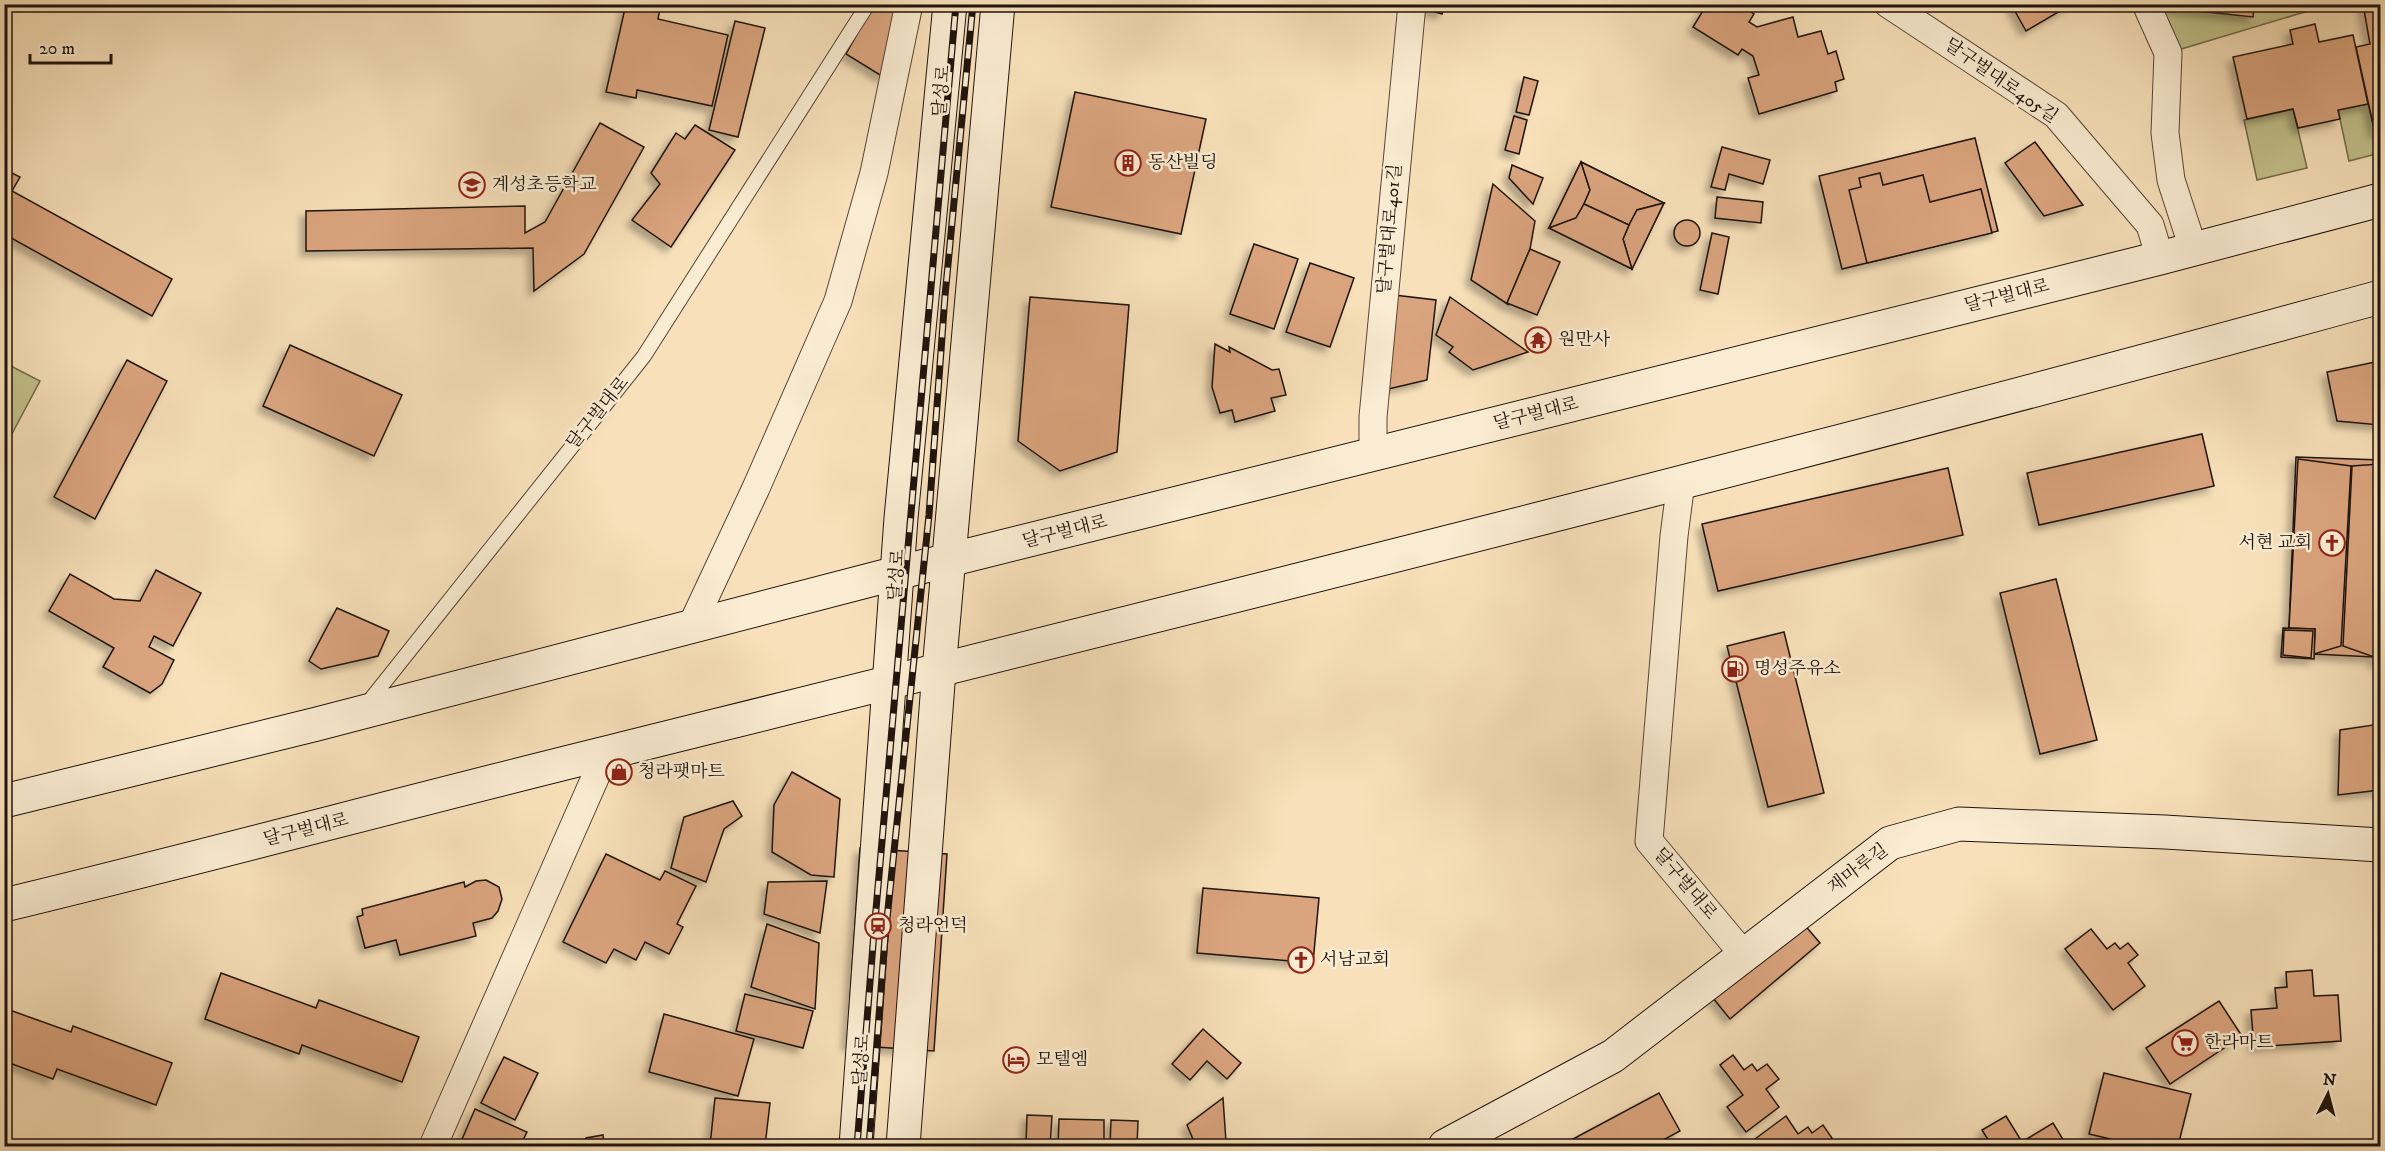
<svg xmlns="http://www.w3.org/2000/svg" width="2385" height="1151" viewBox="0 0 2385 1151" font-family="'IM FELL DW Pica','Noto Serif KR',serif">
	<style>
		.green { fill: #c2c18c; stroke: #706a4c; stroke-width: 1.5 }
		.building { fill: #daa47e; stroke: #1f130d; stroke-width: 1.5; filter: url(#shadow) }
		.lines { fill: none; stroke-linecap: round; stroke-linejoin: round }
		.lane-casing { stroke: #554638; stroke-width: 16 }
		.street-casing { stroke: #554638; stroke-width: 29 }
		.secondary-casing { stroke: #1f130d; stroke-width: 35 }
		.lane { stroke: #faecd2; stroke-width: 14 }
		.street { stroke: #faecd2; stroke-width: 27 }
		.secondary { stroke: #faecd2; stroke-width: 33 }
		.rail-casing { stroke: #1f130d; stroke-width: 7 }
		.rail { stroke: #faecd2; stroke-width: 4.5; stroke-dasharray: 14; stroke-linecap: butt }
		.labels { text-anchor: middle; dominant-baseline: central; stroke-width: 5; stroke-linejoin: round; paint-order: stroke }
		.street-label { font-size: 18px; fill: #1f130d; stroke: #faecd2 }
		.poi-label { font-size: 18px; fill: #1f130d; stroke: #faecd2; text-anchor: start }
	</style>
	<defs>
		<filter id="shadow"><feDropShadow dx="-5.5" dy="5.5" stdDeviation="3" flood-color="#0004"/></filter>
	</defs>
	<rect width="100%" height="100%" fill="#f8e1ba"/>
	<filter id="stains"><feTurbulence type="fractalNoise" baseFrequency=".00333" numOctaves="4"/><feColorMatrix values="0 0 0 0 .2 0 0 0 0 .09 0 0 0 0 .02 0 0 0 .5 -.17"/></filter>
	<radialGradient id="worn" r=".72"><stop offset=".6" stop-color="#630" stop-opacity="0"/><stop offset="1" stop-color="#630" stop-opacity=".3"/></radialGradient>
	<g class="green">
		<polygon points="2146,5 2328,5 2168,53"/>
		<polygon points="2368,104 2380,153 2349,161 2338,110"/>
		<polygon points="2293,109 2307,168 2257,180 2244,120"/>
		<polygon points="5,363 40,381 5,447"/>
	</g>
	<g class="building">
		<polygon points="626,4 661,4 658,19 728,35 712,106 637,90 636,98 606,92"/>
		<polygon points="874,4 900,4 885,78 846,54"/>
		<polygon points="1423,4 1445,4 1442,14 1422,8"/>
		<polygon points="1707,4 1740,4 1754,14 1749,22 1757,27 1793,17 1798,37 1821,31 1828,54 1836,51 1844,79 1835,82 1837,91 1759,114 1748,78 1759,75 1753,56 1742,49 1738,55 1693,27"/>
		<polygon points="2011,4 2072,4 2026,31"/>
		<polygon points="2163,4 2254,4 2253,17 2162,7"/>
		<polygon points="2363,4 2380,4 2380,132 2375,133 2356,47 2370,44"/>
		<polygon points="735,21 765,28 738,137 709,130"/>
		<polygon points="2315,24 2319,42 2353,35 2368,104 2338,110 2340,119 2298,128 2293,109 2247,119 2233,57 2293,44 2290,30"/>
		<polygon points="1524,77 1538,81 1529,115 1516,112"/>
		<polygon points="1075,92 1206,119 1181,234 1051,207"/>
		<polygon points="1514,116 1527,120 1519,154 1505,150"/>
		<polygon points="600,123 644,147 584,254 534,291 533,248 306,251 306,211 525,206 525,233 545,222"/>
		<polygon points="695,125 735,150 671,247 632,220 660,184 651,173 676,133 685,139"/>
		<polygon points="1975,138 1998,231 1842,269 1819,176"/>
		<polygon points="2035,142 2083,205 2044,216 2005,163"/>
		<polygon points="1722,147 1770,160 1763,184 1729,174 1725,190 1711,187"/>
		<polygon points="1581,162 1664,203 1632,269 1549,228"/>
		<polygon points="1581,162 1590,190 1584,204 1576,218 1549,228"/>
		<polygon points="1581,162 1664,203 1637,210 1629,225 1584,204 1590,190"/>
		<polygon points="1512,165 1543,178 1533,204 1509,178"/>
		<polygon points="4,169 20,177 12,191 172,279 152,316 4,234"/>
		<polygon points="1880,173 1883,185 1923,175 1930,202 1981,189 1992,233 1867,263 1849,190 1861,187 1859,178"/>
		<polygon points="1493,184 1535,221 1530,249 1507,303 1509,305 1471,280"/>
		<polygon points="1717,197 1763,202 1761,223 1715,218"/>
		<polygon points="1664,203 1632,269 1623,239 1629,225 1637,210"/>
		<polygon points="1584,204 1629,225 1623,239 1632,269 1549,228 1576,218"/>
		<circle cx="1687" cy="233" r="13"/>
		<polygon points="1712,233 1729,237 1718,294 1700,290"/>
		<polygon points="1254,244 1298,259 1274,329 1230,314"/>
		<polygon points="1530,249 1560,262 1537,315 1507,303"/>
		<polygon points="1310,263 1354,278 1330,347 1286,332"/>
		<polygon points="1394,295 1436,300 1427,380 1384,390"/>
		<polygon points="1030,297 1129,305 1117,452 1060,471 1018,441"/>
		<polygon points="1450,297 1528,352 1473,370 1449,352 1453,347 1436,335"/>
		<polygon points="1215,344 1230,352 1229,347 1272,370 1279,369 1286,395 1271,398 1275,411 1235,422 1232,410 1220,413 1212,387"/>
		<polygon points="290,345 402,395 374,456 263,406"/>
		<polygon points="127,360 167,381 95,519 54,497"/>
		<polygon points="2380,361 2380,425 2337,421 2327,372"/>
		<polygon points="2202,434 2214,486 2039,525 2027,473"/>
		<polygon points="2296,457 2380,460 2380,634 2376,634 2374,657 2314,654 2315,630 2289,628"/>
		<polygon points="2298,459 2351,466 2341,646 2314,654 2315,629 2289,628"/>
		<polygon points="2380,464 2380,634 2376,634 2374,657 2343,646 2352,466"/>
		<polygon points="1948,468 1963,535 1718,591 1702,524"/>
		<polygon points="156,570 201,593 173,646 154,636 149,647 174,660 162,684 150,693 103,667 114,648 49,611 70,574 114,599 140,601"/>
		<polygon points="2056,579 2097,740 2040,754 2000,593"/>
		<polygon points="337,608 389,631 378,656 321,669 309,661"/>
		<polygon points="2283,628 2315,629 2314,659 2281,657"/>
		<polygon points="2284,630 2313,631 2311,658 2283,655"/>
		<polygon points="1784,632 1824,793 1768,807 1727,646"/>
		<polygon points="2376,634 2380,634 2380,663 2374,662"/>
		<polygon points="2377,636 2380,636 2380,661 2375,661"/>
		<polygon points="2380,724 2380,790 2338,795 2340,730"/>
		<polygon points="792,772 840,799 834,877 811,875 772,852 774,805"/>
		<polygon points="733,801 742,816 724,829 706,882 671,868 684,817"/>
		<polygon points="860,848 947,854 934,1051 847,1045"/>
		<polygon points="606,854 660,880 665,871 696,886 677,924 683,927 669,954 645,942 636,960 614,949 606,963 563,942"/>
		<polygon points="486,880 499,887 502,899 498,911 492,918 473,923 476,936 400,955 396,940 365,948 357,917 363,915 362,909 464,882 465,887 476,881"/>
		<polygon points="827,881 820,933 764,914 768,882"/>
		<polygon points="1203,888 1319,898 1313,963 1197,953"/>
		<polygon points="1802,922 1820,943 1730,1019 1713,998"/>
		<polygon points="767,924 819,943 815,1009 751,987"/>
		<polygon points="2091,929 2107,949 2115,943 2120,949 2128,943 2138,955 2128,963 2145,986 2113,1010 2065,949"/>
		<polygon points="2312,970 2314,996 2338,995 2341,1041 2254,1047 2251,1010 2277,1008 2275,988 2287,987 2286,972"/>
		<polygon points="221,973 316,1008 319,1000 419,1037 402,1082 302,1045 299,1054 205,1019"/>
		<polygon points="745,994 813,1011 803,1048 736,1031"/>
		<polygon points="2219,1001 2242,1036 2170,1084 2146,1048"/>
		<polygon points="4,1008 71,1032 73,1026 172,1063 156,1105 57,1069 53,1079 4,1061"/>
		<polygon points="664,1014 754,1039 738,1096 649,1072"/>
		<polygon points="1203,1029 1241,1063 1227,1079 1207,1061 1190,1080 1172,1064"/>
		<polygon points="1733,1055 1744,1070 1752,1064 1757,1071 1767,1064 1779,1079 1766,1089 1779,1107 1746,1132 1727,1107 1743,1095 1720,1065"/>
		<polygon points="504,1057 538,1073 515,1120 481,1103"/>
		<polygon points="2104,1073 2191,1094 2178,1146 2140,1146 2089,1134"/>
		<polygon points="1659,1093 1680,1131 1652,1146 1560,1146"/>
		<polygon points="715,1098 770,1103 765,1146 710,1146"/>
		<polygon points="1223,1098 1226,1142 1195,1144 1187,1125"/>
		<polygon points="475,1109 527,1132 520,1146 465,1146 460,1144"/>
		<polygon points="1027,1115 1052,1116 1050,1146 1026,1145"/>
		<polygon points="1786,1116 1798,1134 1808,1127 1812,1133 1823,1125 1834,1141 1826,1146 1761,1146 1755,1139"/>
		<polygon points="2006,1116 2022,1142 2053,1123 2067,1146 1992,1146 1982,1130"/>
		<polygon points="1059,1119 1104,1120 1104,1146 1058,1146"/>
		<polygon points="1111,1120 1138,1121 1137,1146 1110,1146"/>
		<polygon points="603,1135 604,1146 583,1146 586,1138"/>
	</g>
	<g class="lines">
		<g class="lane-casing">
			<polyline id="lane" points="367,704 644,356 868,4"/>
		</g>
		<g class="street-casing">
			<g id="street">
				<polyline points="1888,4 2056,115 2150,225 2160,258"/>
				<polyline points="2146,4 2168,53 2165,133 2171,180 2193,248"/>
				<polyline points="1373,454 1373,417 1412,4"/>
				<polyline points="1681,482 1674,536 1649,841 1744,955"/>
				<polyline points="691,627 756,488 838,301 874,173 909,4"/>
				<polyline points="433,1146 606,753"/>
			</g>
		</g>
		<g class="secondary-casing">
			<g id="secondary">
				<polyline points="4,801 317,724 897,573 2160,258 2380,200"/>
				<path d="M4,905C208,856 410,801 614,751C1204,604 1794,458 2380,297"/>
				<polyline points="856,1146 901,518 950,4"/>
				<polyline points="903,1146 939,670 998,4"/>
				<polyline points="1445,1146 1613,1056 1890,843 1959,824 2165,832 2380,845"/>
			</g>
		</g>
		<use href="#lane" class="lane"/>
		<use href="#street" class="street"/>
		<use href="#secondary" class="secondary"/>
		<g class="rail-casing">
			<g id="rail">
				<polyline points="857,1146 874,932 956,4"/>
				<polyline points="869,1146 885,938 929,515 945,296 973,4"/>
			</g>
		</g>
		<use href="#rail" class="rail"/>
	</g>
	<defs>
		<g id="building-ring" transform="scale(1.35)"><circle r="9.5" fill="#faecd2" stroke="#8f2418" stroke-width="1.5"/><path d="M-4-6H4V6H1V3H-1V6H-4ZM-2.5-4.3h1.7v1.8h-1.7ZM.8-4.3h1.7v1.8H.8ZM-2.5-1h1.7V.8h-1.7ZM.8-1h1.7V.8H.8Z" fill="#8f2418"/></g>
		<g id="school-ring" transform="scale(1.35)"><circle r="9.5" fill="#faecd2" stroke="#8f2418" stroke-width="1.5"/><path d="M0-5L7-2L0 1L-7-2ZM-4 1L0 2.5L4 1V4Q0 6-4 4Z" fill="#8f2418"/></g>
		<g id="temple-ring" transform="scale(1.35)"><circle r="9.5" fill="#faecd2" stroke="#8f2418" stroke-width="1.5"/><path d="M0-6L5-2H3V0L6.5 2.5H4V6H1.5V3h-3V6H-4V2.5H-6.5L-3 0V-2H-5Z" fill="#8f2418"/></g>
		<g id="church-ring" transform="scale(1.35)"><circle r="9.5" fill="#faecd2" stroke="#8f2418" stroke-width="1.5"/><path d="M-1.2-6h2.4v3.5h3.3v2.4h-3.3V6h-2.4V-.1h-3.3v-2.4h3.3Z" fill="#8f2418"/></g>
		<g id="fuel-ring" transform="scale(1.35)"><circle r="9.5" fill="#faecd2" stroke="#8f2418" stroke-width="1.5"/><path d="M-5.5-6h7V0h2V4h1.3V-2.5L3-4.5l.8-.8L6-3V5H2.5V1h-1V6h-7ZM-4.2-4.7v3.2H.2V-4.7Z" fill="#8f2418"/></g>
		<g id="shop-ring" transform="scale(1.35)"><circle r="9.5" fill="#faecd2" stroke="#8f2418" stroke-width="1.5"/><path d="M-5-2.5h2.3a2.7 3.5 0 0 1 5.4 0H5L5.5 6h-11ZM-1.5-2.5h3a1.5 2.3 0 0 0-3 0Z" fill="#8f2418"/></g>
		<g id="station-ring" transform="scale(1.35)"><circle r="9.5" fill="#faecd2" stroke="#8f2418" stroke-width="1.5"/><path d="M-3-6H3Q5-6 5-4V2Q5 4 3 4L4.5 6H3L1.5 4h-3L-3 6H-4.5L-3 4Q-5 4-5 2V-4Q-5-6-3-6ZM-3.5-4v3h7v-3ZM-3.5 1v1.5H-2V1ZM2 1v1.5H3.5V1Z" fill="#8f2418"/></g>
		<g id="supermarket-ring" transform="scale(1.35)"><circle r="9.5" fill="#faecd2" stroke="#8f2418" stroke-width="1.5"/><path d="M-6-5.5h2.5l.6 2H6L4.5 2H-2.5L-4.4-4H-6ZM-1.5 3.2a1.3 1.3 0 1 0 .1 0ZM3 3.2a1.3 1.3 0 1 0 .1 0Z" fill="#8f2418"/></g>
		<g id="hotel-ring" transform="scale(1.35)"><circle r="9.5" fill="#faecd2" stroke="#8f2418" stroke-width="1.5"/><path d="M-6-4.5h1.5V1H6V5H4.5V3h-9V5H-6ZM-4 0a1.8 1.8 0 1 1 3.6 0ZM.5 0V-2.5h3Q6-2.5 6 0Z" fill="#8f2418"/></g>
	</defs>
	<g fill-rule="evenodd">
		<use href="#building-ring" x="1128" y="163"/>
		<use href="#school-ring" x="472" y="185"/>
		<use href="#temple-ring" x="1538" y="340"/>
		<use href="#church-ring" x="2332" y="543"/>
		<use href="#fuel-ring" x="1735" y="669"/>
		<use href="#shop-ring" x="619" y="772"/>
		<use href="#station-ring" x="878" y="926"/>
		<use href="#church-ring" x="1301" y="960"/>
		<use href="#supermarket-ring" x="2185" y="1043"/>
		<use href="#hotel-ring" x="1016" y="1060"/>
	</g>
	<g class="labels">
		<g class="street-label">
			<text transform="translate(2001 81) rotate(35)">달구벌대로405길</text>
			<text transform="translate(942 91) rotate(-85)">달성로</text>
			<text transform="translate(1390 229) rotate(-85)">달구벌대로401길</text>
			<text transform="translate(2007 296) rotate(-14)">달구벌대로</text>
			<text transform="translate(598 413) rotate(-51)">달구벌대로</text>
			<text transform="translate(1536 414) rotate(-14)">달구벌대로</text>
			<text transform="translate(1065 532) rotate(-14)">달구벌대로</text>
			<text transform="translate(897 575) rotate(-86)">달성로</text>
			<text transform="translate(306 830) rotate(-14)">달구벌대로</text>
			<text transform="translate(1858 869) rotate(-37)">재마루길</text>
			<text transform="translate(1685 884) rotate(50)">달구벌대로</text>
			<text transform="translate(862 1060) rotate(-86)">달성로</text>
		</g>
		<g class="poi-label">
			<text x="1148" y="163">동산빌딩</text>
			<text x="492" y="185">계성초등학교</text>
			<text x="1558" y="340">원만사</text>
			<text x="2312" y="543" text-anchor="end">서현 교회</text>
			<text x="1754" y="669">명성주유소</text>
			<text x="638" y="772">청라팻마트</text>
			<text x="898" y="926">청라언덕</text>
			<text x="1320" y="960">서남교회</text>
			<text x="2204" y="1043">한라마트</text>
			<text x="1036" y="1060">모텔엠</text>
		</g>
	</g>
	<rect width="2385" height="1151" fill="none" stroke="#f8e1ba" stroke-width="24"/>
	<rect x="6" y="6" width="2373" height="1139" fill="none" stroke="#1f130d" stroke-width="3"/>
	<rect x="12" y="12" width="2361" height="1127" fill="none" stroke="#1f130d" stroke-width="1.5"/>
	<g transform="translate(2328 1094) rotate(6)" stroke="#faecd2" stroke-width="4.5" paint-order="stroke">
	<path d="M0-4.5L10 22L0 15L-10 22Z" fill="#1f130d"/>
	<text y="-9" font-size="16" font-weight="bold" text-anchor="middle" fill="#1f130d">N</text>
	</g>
	<path d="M30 54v9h81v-9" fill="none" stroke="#1f130d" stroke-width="3"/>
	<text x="39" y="54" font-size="18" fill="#1f130d" stroke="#faecd2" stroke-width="4.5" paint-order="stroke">20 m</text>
	<rect width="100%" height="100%" filter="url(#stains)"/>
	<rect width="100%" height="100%" fill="url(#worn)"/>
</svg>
